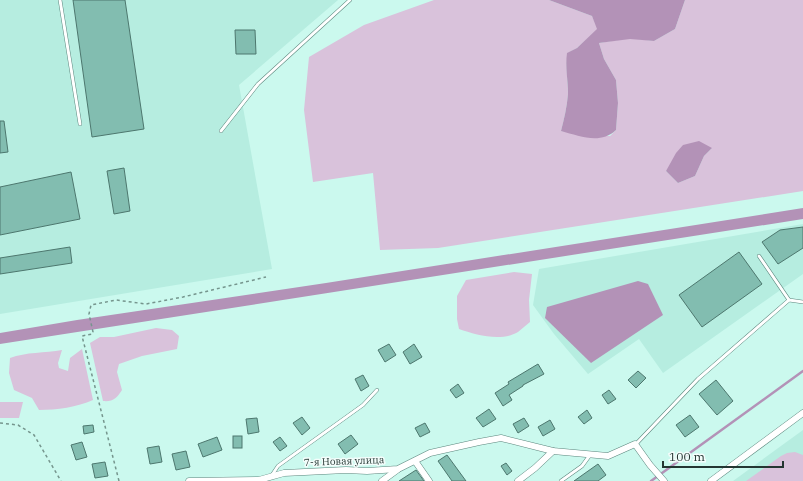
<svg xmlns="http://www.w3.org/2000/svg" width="803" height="481" viewBox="0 0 803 481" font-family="'IBM Plex Serif',serif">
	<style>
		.built { fill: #b6ede0 }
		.green { fill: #d9c2db; fill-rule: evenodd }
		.water { fill: #b392b7 }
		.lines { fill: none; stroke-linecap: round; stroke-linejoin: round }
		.stream { stroke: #b392b7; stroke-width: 2.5 }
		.building { fill: #82bdb0; stroke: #4d776e }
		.lane-casing { stroke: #5b867d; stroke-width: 4 }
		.street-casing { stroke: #5b867d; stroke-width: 7 }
		.path { stroke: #75958d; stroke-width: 1.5; stroke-dasharray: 3 3; stroke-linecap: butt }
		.lane { stroke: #fff; stroke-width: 3 }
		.street { stroke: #fff; stroke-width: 6 }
		.labels { text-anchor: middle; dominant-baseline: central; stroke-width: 3; stroke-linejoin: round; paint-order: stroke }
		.street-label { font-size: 10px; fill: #243632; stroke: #f4fdfb }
	</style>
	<rect width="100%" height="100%" fill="#cbf9ee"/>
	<g class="built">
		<polygon points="0,0 338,0 239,85 272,269 0,314"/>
		<polygon points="803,224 803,274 663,373 639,339 588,374 554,334 533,305 539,269"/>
		<polygon points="803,430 803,481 733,481"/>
	</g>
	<g class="green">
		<path d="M434,0H549L592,16L598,29L577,48L568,53C565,67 568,80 568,94C567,107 564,119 561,131L610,136L616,130L618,103L616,80L604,59L599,43L630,38L654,41L675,29L685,0H803V191L438,248L380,250L373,173L313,182L304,110L309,57L364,25ZM712,148L704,156L695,176L678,183L666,171Z"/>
		<path d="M514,272L532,274L529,300L530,322C526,325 522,329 518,332C501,342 476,335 459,329L457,319V296L466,280Z"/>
		<path d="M156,328L172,330L179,336L177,349L142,356L119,364L117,372L122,390C117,398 113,402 103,401L90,343L100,337H114Z"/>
		<path d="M82,349L93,400C77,407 57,410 39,410L32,398L14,390L9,373L10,358C26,352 45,353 62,350L58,363L59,368L68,371L70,358Z"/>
		<polygon points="0,402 23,402 19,418 0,418"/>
		<polygon points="795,452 803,455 803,481 746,481 781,456 787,453"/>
	</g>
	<g class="water">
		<path d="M549,0H685L675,29L654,41L630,39L599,43L604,59L616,80L618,103L616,130C600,145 580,136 561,131C564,119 567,107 568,94C568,80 565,67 567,53L577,48L597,29L592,16Z"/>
		<polygon points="699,141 712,148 704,156 695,176 678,183 666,171 676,153 683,145"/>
		<polygon points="803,208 803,219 0,344 0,333 77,320 326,283"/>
		<polygon points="638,281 648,284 663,315 591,363 545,318 547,307"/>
	</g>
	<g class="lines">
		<polyline class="stream" points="651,481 803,371"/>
	</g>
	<g class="building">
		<polygon points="73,0 125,0 144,129 92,137"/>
		<polygon points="235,30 255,30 256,54 236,54"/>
		<polygon points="0,121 4,121 8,152 0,153"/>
		<polygon points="124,168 130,211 114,214 107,171"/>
		<polygon points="71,172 80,219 0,235 0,187"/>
		<polygon points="803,227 803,248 778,264 762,242 780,230"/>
		<polygon points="70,247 72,263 0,274 0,258"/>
		<polygon points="739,252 762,284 702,327 679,295"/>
		<polygon points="389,344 396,355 385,362 378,350"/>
		<polygon points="414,344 422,357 410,364 403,352"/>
		<polygon points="538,364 544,374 523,385 523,386 509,395 512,400 503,406 495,393 509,384 508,382"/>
		<polygon points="638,371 646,378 636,388 628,380"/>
		<polygon points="363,375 369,386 361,391 355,379"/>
		<polygon points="716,380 733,401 717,415 699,394"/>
		<polygon points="458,384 464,393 456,398 450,390"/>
		<polygon points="609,390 616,399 608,404 602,395"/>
		<polygon points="489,409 496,419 483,427 476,418"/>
		<polygon points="587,410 592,418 584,424 578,417"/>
		<polygon points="690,415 699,427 685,437 676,425"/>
		<polygon points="302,417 310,428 302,435 293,423"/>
		<polygon points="257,418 259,432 248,434 246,419"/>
		<polygon points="524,418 529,426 518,433 513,424"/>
		<polygon points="550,420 555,429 543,436 538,427"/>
		<polygon points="425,423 430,432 420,437 415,428"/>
		<polygon points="93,425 94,432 84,434 83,426"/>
		<polygon points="351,435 358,444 345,454 338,444"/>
		<rect x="233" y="436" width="9" height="12"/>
		<polygon points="217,437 222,450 203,457 198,444"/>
		<polygon points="280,437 287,446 280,451 273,442"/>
		<polygon points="82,442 87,457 76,460 71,445"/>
		<polygon points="159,446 162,462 150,464 147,448"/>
		<polygon points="186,451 190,467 176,470 172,454"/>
		<polygon points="447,455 466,481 452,481 438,461"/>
		<polygon points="105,462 108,476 95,478 92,464"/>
		<polygon points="506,463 512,471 507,475 501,466"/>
		<polygon points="598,464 606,475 598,481 574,481"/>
		<polygon points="416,470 424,481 399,481"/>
	</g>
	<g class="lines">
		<g class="lane-casing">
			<g id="lane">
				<polyline points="60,0 80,124"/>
				<polyline points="221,131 258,84 350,0"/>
				<polyline points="789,300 803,302"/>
				<polyline points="636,444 698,379 789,300 759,256"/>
				<polyline points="272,475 278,466 363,405 377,390"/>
				<polyline points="561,481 582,466 590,455"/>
			</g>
		</g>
		<g class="street-casing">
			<g id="street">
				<polyline points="415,461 429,481"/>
				<polyline points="189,481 259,480 284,473 346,470 367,471 398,469 430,453 479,442 501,438 553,451 608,456 635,444 650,465 664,481"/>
				<polyline points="382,481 397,470"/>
				<polyline points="518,481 535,468 553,451"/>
				<polyline points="711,481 803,413"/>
			</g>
		</g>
		<g class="path">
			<polyline points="0,423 18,425 34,435 61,481"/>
			<polyline points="119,481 82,336 92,334 93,332 89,314 91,305 116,300 146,304 183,297 266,277"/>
		</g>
		<use href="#lane" class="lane"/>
		<use href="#street" class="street"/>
	</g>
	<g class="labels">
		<g class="street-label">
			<text transform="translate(344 461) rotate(-2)">7-я Новая улица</text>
		</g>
	</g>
	<path d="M663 461v6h120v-6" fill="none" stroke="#243632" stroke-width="2"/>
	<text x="669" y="461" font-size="12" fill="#243632" stroke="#f4fdfb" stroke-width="3" paint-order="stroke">100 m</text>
</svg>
